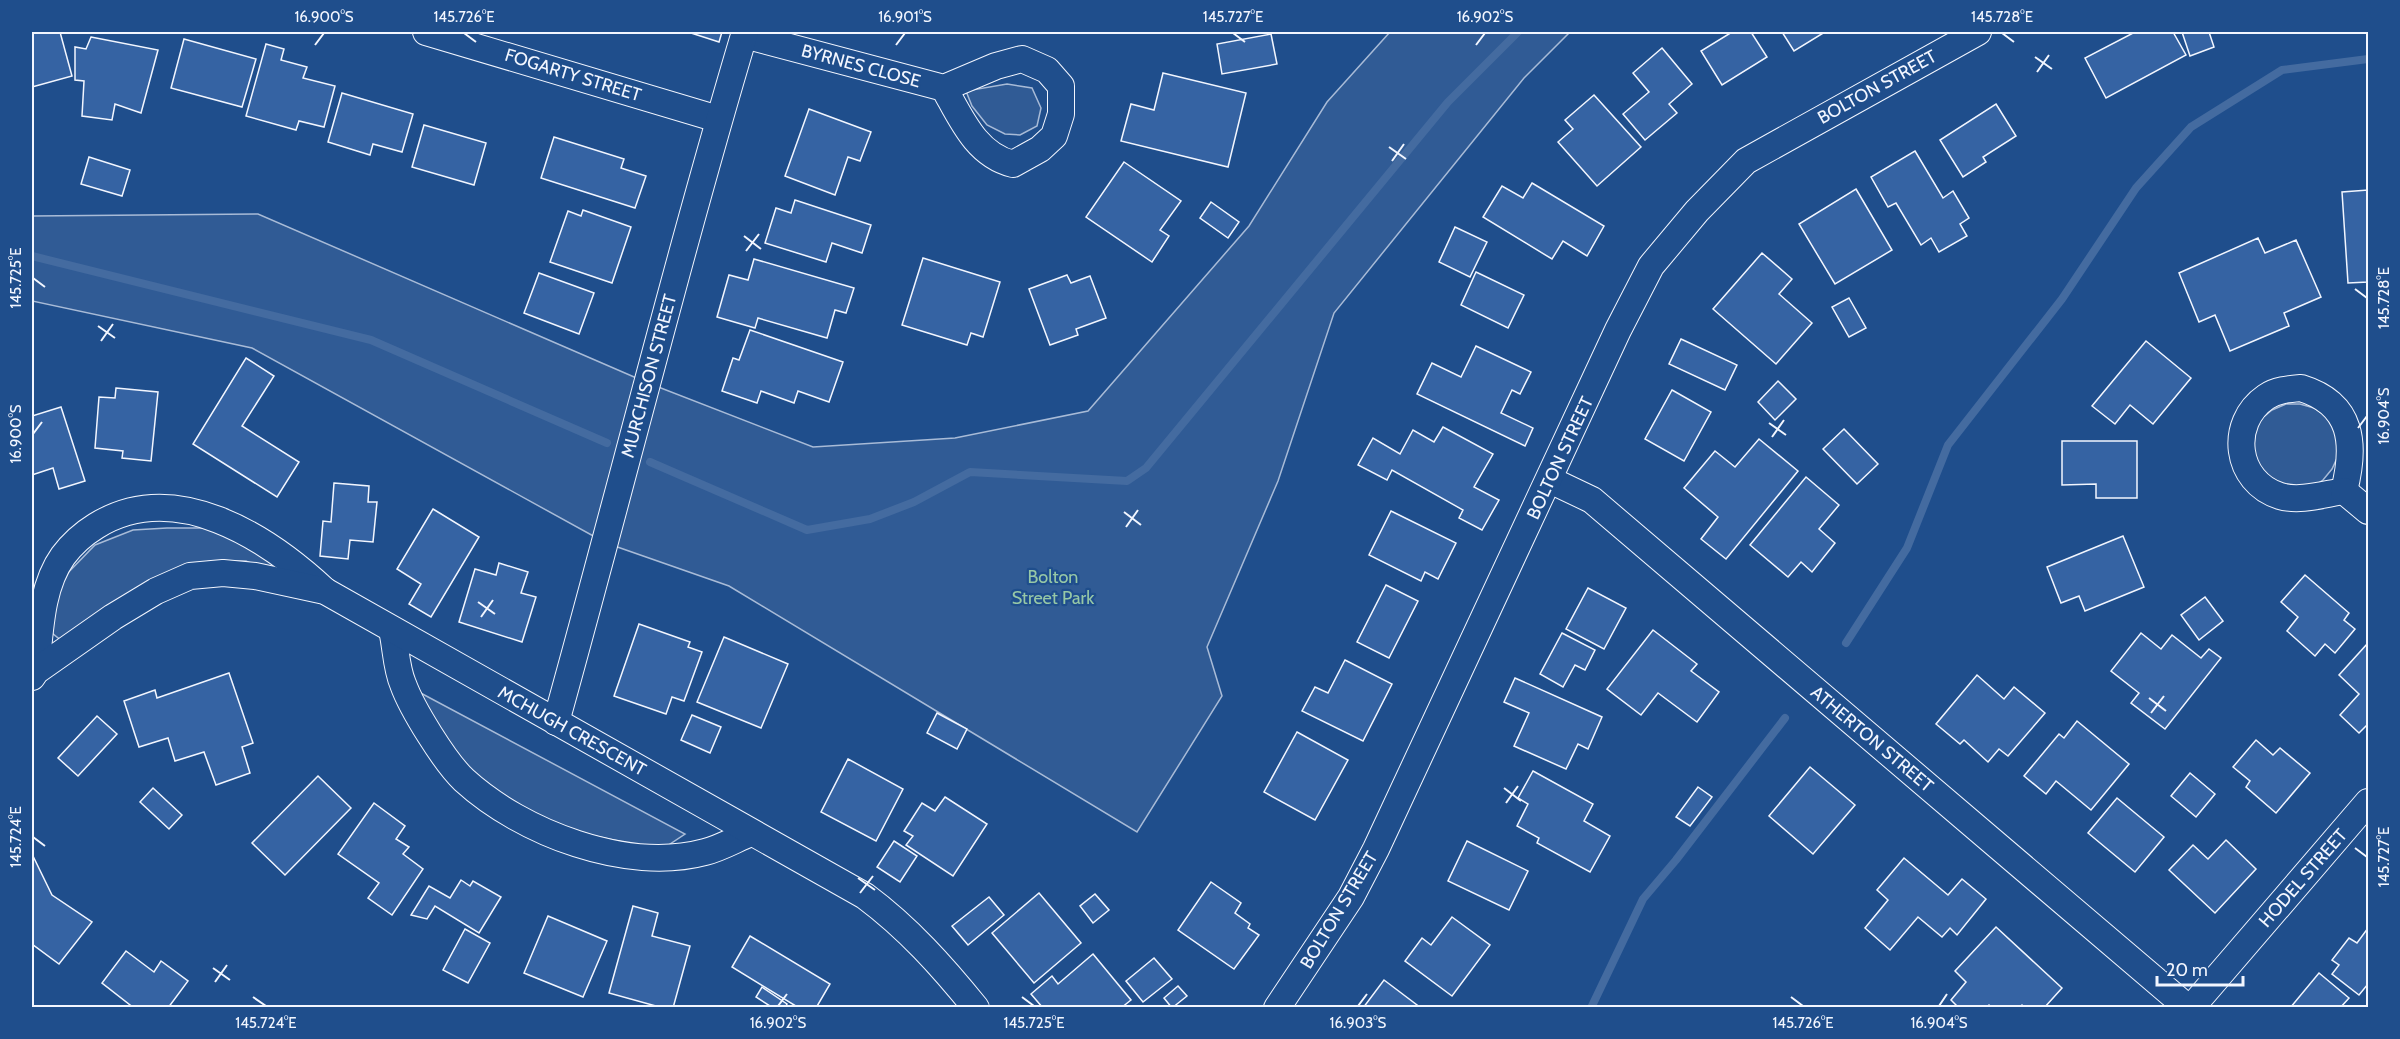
<svg xmlns="http://www.w3.org/2000/svg" width="2400" height="1039" viewBox="0 0 2400 1039" font-family="Cabin,sans-serif">
	<style>
		.built { fill: #305b95; stroke: #a8bbd7; stroke-width: 1.5 }
		.lines { fill: none; stroke-linecap: round; stroke-linejoin: round }
		.stream { stroke: #446ba0; stroke-width: 8 }
		.building { fill: #3563a3; stroke: #f2f6ff; stroke-width: 1.5 }
		.street-casing { stroke: #f2f6ff; stroke-width: 28 }
		.street { stroke: #1f4e8c; stroke-width: 26 }
		.ticks { fill: none; stroke: #f2f6ff; stroke-width: 2 }
		.labels { text-anchor: middle; dominant-baseline: central; stroke-width: 4.5; stroke-linejoin: round; paint-order: stroke }
		.street-label { font-size: 18px; fill: #f2f6ff; stroke: #1f4e8c }
		.park-label { font-size: 18px; fill: #97c8a6; stroke: #1f4e8c }
		.neatline { fill: none; stroke: #f2f6ff; stroke-width: 2 }
		.ticks-label { font-size: 15px; text-anchor: middle; fill: #f2f6ff }
	</style>
	<rect width="100%" height="100%" fill="#1f4e8c"/>
	<g class="built">
		<polygon points="1390,32 1570,32 1524,78 1334,313 1278,481 1207,647 1222,696 1137,832 729,586 606,543 252,348 32,301 32,216 258,214 648,383 813,447 955,438 1088,411 1249,226 1327,102"/>
		<polygon points="1007,84 1032,88 1041,108 1037,126 1020,135 1005,134 987,125 972,106 966,91"/>
		<polygon points="2286,404 2300,404 2314,408 2326,416 2334,427 2338,442 2338,456 2332,469 2323,480 2311,488 2283,489 2253,460 2254,432 2261,419 2272,410"/>
		<polygon points="167,528 211,528 261,551 293,577 277,575 246,561 211,561 182,566 62,641 52,633 50,612 60,581 95,545 133,530"/>
		<polygon points="415,690 685,834 661,850 543,825 465,766"/>
	</g>
	<g class="lines">
		<g class="stream">
			<polyline points="32,256 371,340 607,443"/>
			<polyline points="650,462 807,530 870,519 914,502 970,472 1127,481 1146,468 1448,102 1518,32"/>
			<polyline points="1846,643 1907,548 1948,445 2062,299 2136,188 2191,127 2282,70 2368,59"/>
			<polyline points="1591,1008 1643,899 1676,860 1785,718"/>
		</g>
	</g>
	<g class="building">
		<polygon points="37,32 60,32 72,76 32,87 32,33"/>
		<polygon points="688,32 722,32 719,42"/>
		<polygon points="1732,32 1751,32 1767,57 1722,85 1701,51"/>
		<polygon points="1782,32 1825,32 1794,51"/>
		<polygon points="2135,32 2173,32 2186,55 2106,98 2085,58"/>
		<polygon points="2182,32 2209,32 2214,47 2190,56"/>
		<polygon points="1271,34 1277,64 1222,74 1217,44"/>
		<polygon points="91,37 158,50 141,113 115,104 112,120 82,116 84,81 75,80 75,47 86,49"/>
		<polygon points="184,39 256,59 242,107 171,88"/>
		<polygon points="266,44 284,49 281,60 307,67 303,78 335,86 324,127 299,121 296,130 246,116"/>
		<polygon points="1662,48 1692,84 1669,104 1677,113 1645,140 1623,114 1649,92 1633,73"/>
		<polygon points="1163,73 1246,93 1228,167 1121,141 1131,104 1154,110"/>
		<polygon points="342,93 413,114 402,152 373,144 370,155 328,142"/>
		<polygon points="1594,95 1641,147 1597,186 1558,142 1573,129 1565,120"/>
		<polygon points="1996,104 2016,136 1983,157 1986,162 1963,177 1940,140"/>
		<polygon points="809,109 871,132 860,161 848,157 835,195 785,176"/>
		<polygon points="424,125 486,143 474,185 412,167"/>
		<polygon points="554,137 624,159 621,168 646,176 635,208 541,178"/>
		<polygon points="1915,151 1943,198 1953,191 1969,218 1960,224 1967,236 1939,252 1931,238 1921,245 1896,203 1888,207 1871,177"/>
		<polygon points="89,157 130,170 122,196 81,184"/>
		<polygon points="1124,162 1181,201 1160,230 1169,236 1152,262 1086,217"/>
		<polygon points="1532,183 1604,226 1587,256 1563,241 1552,259 1483,217 1502,186 1523,198"/>
		<polygon points="1856,189 1892,250 1835,284 1799,224"/>
		<polygon points="2368,190 2368,282 2348,283 2342,192"/>
		<polygon points="795,200 871,225 862,253 832,243 826,262 765,243 776,208 791,213"/>
		<polygon points="1211,202 1239,222 1228,238 1200,218"/>
		<polygon points="583,210 631,227 612,283 550,262 568,211 581,216"/>
		<polygon points="1455,227 1487,242 1470,277 1439,262"/>
		<polygon points="2258,238 2265,253 2296,240 2321,297 2284,313 2289,326 2230,351 2215,315 2199,322 2179,273"/>
		<polygon points="1762,253 1792,279 1779,294 1812,323 1776,364 1713,309"/>
		<polygon points="923,258 1000,282 983,337 971,333 967,345 902,325"/>
		<polygon points="754,259 854,288 846,313 835,310 827,338 758,318 755,328 717,317 729,275 748,280"/>
		<polygon points="1476,272 1524,295 1508,328 1461,305"/>
		<polygon points="539,273 594,293 579,334 524,313"/>
		<polygon points="1067,275 1071,283 1090,276 1106,318 1076,329 1078,335 1050,345 1029,289"/>
		<polygon points="1849,298 1866,328 1849,337 1832,307"/>
		<polygon points="750,330 843,362 829,402 798,391 794,403 761,391 757,403 722,391 733,358 739,360"/>
		<polygon points="1681,339 1737,365 1725,390 1669,364"/>
		<polygon points="2146,341 2191,378 2153,424 2130,405 2115,424 2092,406"/>
		<polygon points="1476,346 1531,372 1520,394 1512,390 1501,413 1533,428 1525,446 1417,394 1432,363 1461,377"/>
		<polygon points="246,358 274,376 242,426 299,462 277,497 193,444"/>
		<polygon points="1778,381 1796,399 1775,420 1758,402"/>
		<polygon points="116,388 158,392 151,461 122,458 123,451 95,448 99,397 115,398"/>
		<polygon points="1672,390 1711,412 1684,461 1645,439"/>
		<polygon points="61,407 85,481 59,489 53,468 32,475 32,416"/>
		<polygon points="1443,427 1493,454 1474,487 1499,500 1482,530 1459,518 1463,510 1392,470 1387,480 1358,465 1373,438 1400,454 1413,430 1434,442"/>
		<polygon points="1844,429 1878,464 1857,484 1823,449"/>
		<polygon points="1759,439 1798,471 1726,559 1701,539 1718,517 1684,488 1715,451 1735,467"/>
		<polygon points="2062,441 2137,441 2137,498 2096,498 2096,484 2062,485"/>
		<polygon points="1806,477 1839,505 1819,529 1835,543 1812,572 1801,562 1788,577 1750,545"/>
		<polygon points="334,483 369,486 368,502 377,502 373,542 350,540 348,559 320,556 323,521 331,522"/>
		<polygon points="433,509 479,537 431,617 409,604 421,584 397,569"/>
		<polygon points="1391,511 1456,543 1438,579 1425,572 1421,581 1369,555"/>
		<polygon points="2123,536 2144,587 2085,611 2079,596 2061,603 2047,567"/>
		<polygon points="499,563 528,572 521,593 536,597 522,642 459,622 475,569 496,575"/>
		<polygon points="2305,575 2349,613 2344,620 2355,629 2335,653 2325,644 2315,656 2287,631 2298,617 2281,602"/>
		<polygon points="1386,585 1418,601 1389,658 1357,642"/>
		<polygon points="1588,588 1626,608 1604,649 1566,629"/>
		<polygon points="2205,597 2223,621 2199,640 2181,615"/>
		<polygon points="639,624 690,642 688,647 702,652 684,701 672,697 666,714 614,696"/>
		<polygon points="1653,630 1697,664 1691,671 1719,692 1697,722 1658,693 1641,715 1607,689"/>
		<polygon points="1562,633 1595,650 1585,670 1575,665 1563,687 1540,674"/>
		<polygon points="2141,633 2161,649 2172,635 2201,658 2209,649 2221,658 2165,729 2131,703 2139,693 2111,671"/>
		<polygon points="724,637 788,664 761,728 697,702"/>
		<polygon points="2368,643 2368,724 2359,733 2340,715 2359,694 2339,675"/>
		<polygon points="1345,660 1392,684 1363,741 1302,711 1315,687 1328,693"/>
		<polygon points="229,673 253,743 242,747 250,773 216,785 204,752 175,761 168,738 139,747 124,701 155,690 157,698"/>
		<polygon points="1977,675 2004,699 2014,687 2045,713 2008,756 1999,749 1988,762 1964,740 1960,744 1936,724"/>
		<polygon points="1515,678 1602,717 1588,749 1578,744 1566,769 1514,746 1529,713 1504,702"/>
		<polygon points="937,713 967,729 957,749 927,733"/>
		<polygon points="692,715 721,727 710,753 681,740"/>
		<polygon points="97,716 117,734 78,776 58,758"/>
		<polygon points="2077,721 2129,764 2091,810 2056,781 2046,794 2024,776 2059,734 2064,738"/>
		<polygon points="1297,732 1348,760 1315,820 1264,792"/>
		<polygon points="2256,740 2273,755 2280,748 2310,773 2276,813 2246,787 2250,781 2233,767"/>
		<polygon points="848,759 903,789 876,841 821,812"/>
		<polygon points="1810,767 1855,805 1813,854 1769,816"/>
		<polygon points="1533,771 1593,804 1584,821 1610,836 1590,872 1537,843 1539,838 1517,826 1528,804 1518,798"/>
		<polygon points="2190,773 2215,794 2196,817 2171,796"/>
		<polygon points="318,776 351,808 285,875 252,843"/>
		<polygon points="1698,787 1712,797 1690,826 1676,817"/>
		<polygon points="153,788 182,815 169,829 140,802"/>
		<polygon points="945,797 987,824 953,876 906,845 913,836 904,831 922,803 935,811"/>
		<polygon points="2117,798 2164,837 2135,872 2088,833"/>
		<polygon points="374,803 405,826 396,839 409,847 403,854 423,869 392,915 368,898 379,883 338,854"/>
		<polygon points="2226,840 2256,869 2215,913 2169,870 2193,845 2208,859"/>
		<polygon points="894,841 917,856 900,882 877,867"/>
		<polygon points="1467,841 1528,871 1509,910 1448,881"/>
		<polygon points="32,854 52,895 92,922 59,964 32,944"/>
		<polygon points="1904,858 1948,895 1962,879 1986,899 1957,935 1950,928 1942,937 1918,917 1890,950 1865,928 1888,900 1877,890"/>
		<polygon points="461,880 470,886 473,881 501,897 479,933 435,906 427,919 411,915 429,886 450,898"/>
		<polygon points="1211,882 1241,903 1235,913 1250,924 1248,928 1259,935 1234,969 1178,930"/>
		<polygon points="1039,893 1081,943 1034,983 992,933"/>
		<polygon points="1095,894 1109,910 1093,923 1080,906"/>
		<polygon points="989,897 1004,915 968,945 952,926"/>
		<polygon points="633,906 658,913 652,936 690,946 673,1008 663,1008 609,993"/>
		<polygon points="548,916 607,941 583,997 524,973"/>
		<polygon points="1452,917 1490,945 1452,996 1405,961 1422,938 1431,945"/>
		<polygon points="1996,927 2062,988 2044,1008 2025,1008 2022,1005 2019,1008 1992,1008 1989,1005 1986,1008 1959,1008 1951,1000 1966,982 1955,971"/>
		<polygon points="2368,928 2368,984 2359,995 2332,974 2339,965 2332,960 2349,938 2357,943"/>
		<polygon points="465,929 490,943 468,983 443,970"/>
		<polygon points="750,936 830,984 816,1008 799,1008 732,967"/>
		<polygon points="126,951 154,972 161,961 188,981 168,1008 134,1008 102,983"/>
		<polygon points="1093,954 1131,1000 1121,1008 1043,1008 1031,994 1052,976 1058,984"/>
		<polygon points="1154,958 1172,979 1143,1002 1126,981"/>
		<polygon points="2319,973 2349,998 2340,1008 2290,1008"/>
		<polygon points="1384,980 1421,1008 1363,1008"/>
		<polygon points="1178,986 1187,996 1172,1008 1164,998"/>
		<polygon points="762,987 787,1004 785,1008 773,1008 756,997"/>
	</g>
	<g class="lines">
		<g class="street-casing">
			<g id="street">
				<polyline points="426,32 718,119"/>
				<path d="M744,35L944,88L996,66L1022,59L1047,70L1061,86V114L1054,136L1040,149L1013,164C976,155 961,118 944,88"/>
				<path d="M2301,388C2353,404 2356,444 2344,491C2324,494 2300,502 2280,496C2235,482 2228,423 2266,397C2276,390 2289,389 2301,388Z"/>
				<polyline points="1550,480 1592,500 2188,1008"/>
				<polyline points="2344,491 2368,511"/>
				<path d="M392,630C396,647 396,668 403,684C412,709 445,762 464,780C522,833 627,873 705,852C721,848 736,839 751,833"/>
				<path d="M36,671C40,635 40,588 63,556C72,544 83,534 96,526C175,477 267,537 325,591"/>
				<path d="M32,677L36,671L113,617L156,591L190,576L223,573L255,576L325,591L865,896C908,928 942,966 976,1008"/>
				<path d="M556,722C620,492 677,260 745,32"/>
				<polyline points="1277,1008 1351,897 1376,849 1618,330 1651,266 1697,211 1746,161 1978,32"/>
				<polyline points="2191,1008 2368,802"/>
			</g>
		</g>
		<use href="#street" class="street"/>
	</g>
	<path class="ticks" d="M464,33L476,42M1233,33L1245,42M2002,33L2014,42M315,45L324,33M896,45L905,33M1476,45L1485,33M2035,57L2052,69M2037,72L2049,55M1389,147L1406,159M1392,161L1404,144M744,236L761,249M746,251L759,234M33,278L45,287M2355,289L2367,298M98,326L115,338M101,341L113,324M1769,423L1786,435M2358,428L2367,416M33,434L42,422M1772,437L1784,420M1124,512L1141,525M1126,527L1138,510M478,602L495,614M481,617L493,600M2149,698L2166,711M2151,713L2164,696M1504,788L1521,801M1506,803L1518,786M33,837L45,846M2355,848L2367,857M858,878L875,890M860,893L873,876M213,968L230,980M215,982L227,965M253,997L266,1006M1022,997L1034,1006M1791,997L1803,1006M778,1006L787,994M1358,1006L1367,994M1939,1006L1947,994"/>
	<g class="labels">
		<g class="street-label">
			<text transform="translate(861 66) rotate(15)">BYRNES CLOSE</text>
			<text transform="translate(573 75) rotate(17)">FOGARTY STREET</text>
			<text transform="translate(1877 87) rotate(-29)">BOLTON STREET</text>
			<text transform="translate(649 376) rotate(-75)">MURCHISON STREET</text>
			<text transform="translate(1560 458) rotate(-65)">BOLTON STREET</text>
			<text transform="translate(572 731) rotate(29)">MCHUGH CRESCENT</text>
			<text transform="translate(1872 739) rotate(40)">ATHERTON STREET</text>
			<text transform="translate(2303 878) rotate(-49)">HODEL STREET</text>
			<text transform="translate(1339 910) rotate(-59)">BOLTON STREET</text>
		</g>
		<g class="park-label">
			<text x="1053" y="577">Bolton<tspan x="1053" dy="21">Street Park</tspan></text>
		</g>
	</g>
	<rect width="2400" height="1039" fill="none" stroke="#1f4e8c" stroke-width="66"/>
	<path d="M2157 976v9h86v-9" fill="none" stroke="#f2f6ff" stroke-width="3"/>
	<text x="2166" y="976" font-size="18" fill="#f2f6ff" stroke="#1f4e8c" stroke-width="4.5" paint-order="stroke">20 m</text>
	<rect x="33" y="33" width="2334" height="973" class="neatline"/>
	<g class="ticks-label">
		<text x="324" y="22">16.900°S</text>
		<text x="464" y="22">145.726°E</text>
		<text x="905" y="22">16.901°S</text>
		<text x="1233" y="22">145.727°E</text>
		<text x="1485" y="22">16.902°S</text>
		<text x="2002" y="22">145.728°E</text>
		<text transform="translate(16 278) rotate(-90)" y="5">145.725°E</text>
		<text transform="translate(2384 298) rotate(-90)" y="5">145.728°E</text>
		<text transform="translate(2384 416) rotate(-90)" y="5">16.904°S</text>
		<text transform="translate(16 434) rotate(-90)" y="5">16.900°S</text>
		<text transform="translate(16 837) rotate(-90)" y="5">145.724°E</text>
		<text transform="translate(2384 857) rotate(-90)" y="5">145.727°E</text>
		<text x="266" y="1028">145.724°E</text>
		<text x="778" y="1028">16.902°S</text>
		<text x="1034" y="1028">145.725°E</text>
		<text x="1358" y="1028">16.903°S</text>
		<text x="1803" y="1028">145.726°E</text>
		<text x="1939" y="1028">16.904°S</text>
	</g>
</svg>
